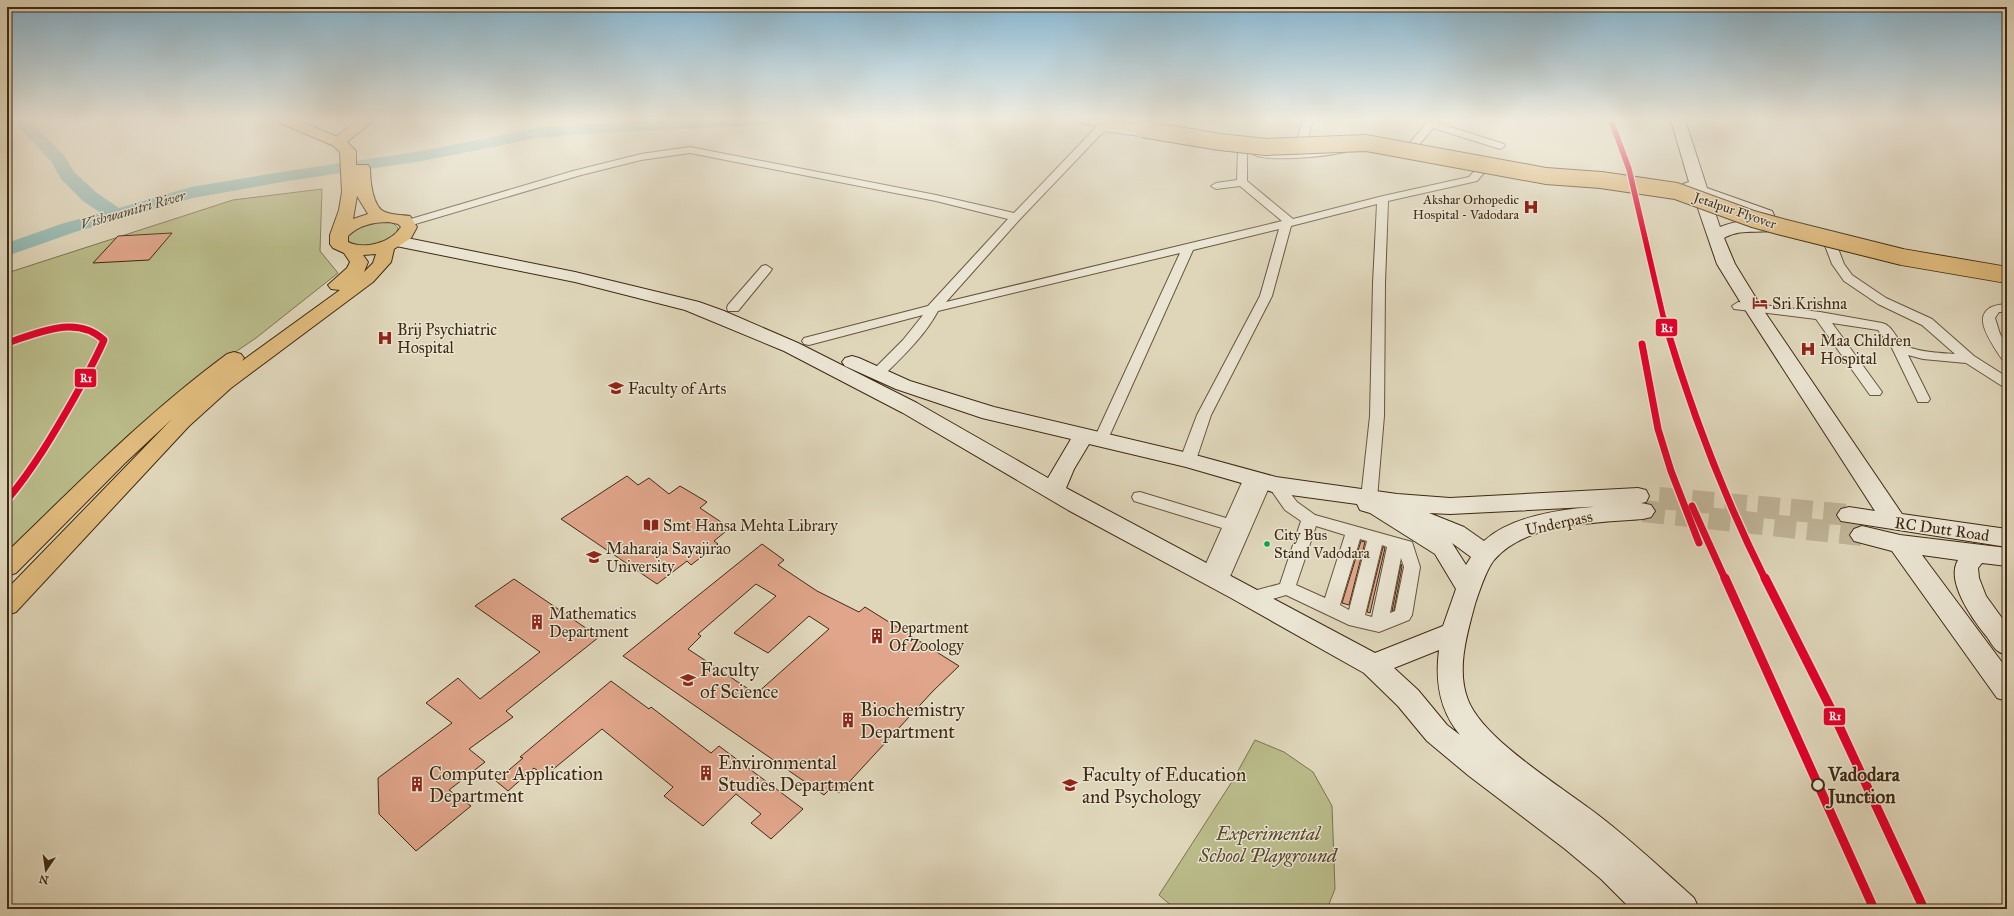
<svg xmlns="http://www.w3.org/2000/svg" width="2014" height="916" viewBox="0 0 2014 916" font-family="'IM FELL Great Primer',serif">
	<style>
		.green { fill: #babc8a; stroke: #7c734e }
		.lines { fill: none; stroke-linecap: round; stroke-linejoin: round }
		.river { fill: #93b9b2; fill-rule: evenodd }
		.building { fill: #e0a58a; stroke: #3f2a12; fill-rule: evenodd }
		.secondary-tunnel { stroke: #bfb498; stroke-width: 22; stroke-dasharray: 22 11; stroke-linecap: butt }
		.street-casing { stroke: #67553c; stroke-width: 2 }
		.secondary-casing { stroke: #3f2a12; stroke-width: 2 }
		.primary-casing { stroke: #3f2a12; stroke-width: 2 }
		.highway-casing { stroke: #3f2a12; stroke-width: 2 }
		.street { fill: #eae4d2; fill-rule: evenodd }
		.secondary { fill: #eae4d2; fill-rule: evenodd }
		.primary { fill: #e0bb7d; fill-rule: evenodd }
		.highway { fill: #e0bb7d; fill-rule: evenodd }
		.rail { stroke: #3f2a12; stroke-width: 3; stroke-dasharray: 7 7; stroke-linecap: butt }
		.primary-bridge-casing { stroke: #3f2a12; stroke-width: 18; stroke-linecap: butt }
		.primary-bridge { stroke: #e0bb7d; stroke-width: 16 }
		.rail-1-far2-casing { stroke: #eae4d2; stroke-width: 8 }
		.rail-1-far1-casing { stroke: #eae4d2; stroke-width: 10 }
		.rail-1-casing { stroke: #eae4d2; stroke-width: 12 }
		.rail-1-far2 { stroke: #e4002b; stroke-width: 5.5 }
		.rail-1-far1 { stroke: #e4002b; stroke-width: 7 }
		.rail-1 { stroke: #e4002b; stroke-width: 9 }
		.bus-dot { fill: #00a651; stroke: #eae4d2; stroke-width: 1.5 }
		.stop-dot { fill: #eae4d2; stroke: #3f2a12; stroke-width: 2 }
		.labels { text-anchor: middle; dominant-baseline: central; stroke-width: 3; stroke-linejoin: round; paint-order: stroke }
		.far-poi-label { font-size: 13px; fill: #3f2a12; stroke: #eae4d2; text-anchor: end }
		.far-street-label { font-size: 13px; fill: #3f2a12; stroke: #eae4d2 }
		.far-water-label { font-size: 14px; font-style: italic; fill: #544e3a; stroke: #eae4d2 }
		.bus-label { font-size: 15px; fill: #3f2a12; stroke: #eae4d2; text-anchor: start }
		.poi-label { font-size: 16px; fill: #3f2a12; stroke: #eae4d2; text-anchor: start }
		.street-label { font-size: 16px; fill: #3f2a12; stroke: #eae4d2 }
		.near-poi-label { font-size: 19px; fill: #3f2a12; stroke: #eae4d2; text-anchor: start }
		.near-stop-label { font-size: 19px; font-weight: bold; fill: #3f2a12; stroke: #eae4d2; text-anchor: start }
		.near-park-label { font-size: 19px; font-style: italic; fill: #58472a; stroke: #eae4d2 }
		.line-badge { stroke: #eae4d2; stroke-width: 1.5 }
		.badge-label { font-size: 11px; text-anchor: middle; font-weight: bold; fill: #fff }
	</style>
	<rect width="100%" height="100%" fill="#dfd6ba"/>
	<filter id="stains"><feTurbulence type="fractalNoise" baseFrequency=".005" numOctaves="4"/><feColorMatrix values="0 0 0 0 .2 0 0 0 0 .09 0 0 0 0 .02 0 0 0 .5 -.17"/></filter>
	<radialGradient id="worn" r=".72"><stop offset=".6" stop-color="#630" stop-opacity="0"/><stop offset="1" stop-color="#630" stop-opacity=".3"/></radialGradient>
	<g class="green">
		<polygon points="322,189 320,251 338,273 256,338 200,376 7,554 7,273 233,200"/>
		<path d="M369,222H392L398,228C395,245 359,251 347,240L349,232Z"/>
		<polygon points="1255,740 1284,752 1313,772 1332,806 1335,889 1327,909 1175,909 1159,895 1233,780"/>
	</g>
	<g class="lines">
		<polygon class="river" points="12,120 29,120 64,155 74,172 97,193 119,208 191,187 288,171 422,151 537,128 661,120 770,120 768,124 762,125 581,134 537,138 422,161 288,181 193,198 75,232 7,256 7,243 61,224 101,213 83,201 61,179 51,161"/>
	</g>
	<g class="building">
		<polygon points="172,233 149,260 93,263 118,236"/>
		<polygon points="627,476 638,485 649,478 669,494 680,486 707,502 700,508 730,528 714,541 718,544 691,565 687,561 657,584 561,519"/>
		<polygon points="1361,541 1365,542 1349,605 1342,603"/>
		<path d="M762,544L784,560L778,565L817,591L859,612L865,607L959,666L933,691L839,793L832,787L824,795L623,656ZM756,584L776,596L734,633L768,653L809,616L829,629L756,694L688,649L701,636L698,634Z"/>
		<polygon points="1383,547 1385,548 1370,613 1367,612"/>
		<polygon points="1401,564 1402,567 1394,610 1392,611"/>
		<polygon points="514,579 599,637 506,711 513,717 469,749 485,762 449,790 471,806 416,851 379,814 378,778 452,723 426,703 458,678 480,699 540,652 475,606"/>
		<polygon points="611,681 649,709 651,707 711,753 719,746 803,809 771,839 751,823 761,814 736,794 703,826 664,796 673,787 602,729 545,776 534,768 508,791 496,781 523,758 520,757"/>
	</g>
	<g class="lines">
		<g class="secondary-tunnel">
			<polyline points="1659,498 1849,515"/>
			<polyline points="1643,511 1862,535"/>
		</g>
		<g class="street-casing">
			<g id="street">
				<path d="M1103,120H1111L1112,122L1109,125L1155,132L1160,135L1155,138L1104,131L1020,219L946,302L1282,221L1240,186L1216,189L1211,186L1216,183L1237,180L1238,149L1242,148L1247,151V181L1293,219L1383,196L1469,177L1478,167H1486L1487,169L1477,181L1388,201L1385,283L1384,416L1377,498L1375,502L1369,503L1363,502L1361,498L1370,416L1373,283L1377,204L1291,226L1272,296L1211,415L1196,460L1193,464L1188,465L1183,464L1180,460L1197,415L1260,296L1279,229L1193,250L1108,439L1106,442L1101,444L1096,442L1094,439L1180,253L938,311C924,337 902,357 882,377H872L870,374L872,371L903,340L923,315L809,345L804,344L802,341L804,338L928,306L1008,219L936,201L690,153L641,160L581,175L412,225L408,226L402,223L404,221L573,171L641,154L690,147L936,195L1014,213Z"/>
				<polygon points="1303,120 1313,120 1306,143 1301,146 1296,143"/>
				<polygon points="1429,120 1439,120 1437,123 1504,144 1505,146 1500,149 1433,128 1410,156 1402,156 1401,154 1402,152"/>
				<path d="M1341,147L1346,150L1345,152C1329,156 1259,164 1250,152L1255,149L1283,153Z"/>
				<path d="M1830,239L1836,243L1844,264L1852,275L1886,298L1932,319L1974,356L2007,377V387L2002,386L1966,363L1923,359L1908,355L1930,399L1928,402H1918L1892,348L1878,330L1832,323L1882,392L1880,395H1870L1816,319L1734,309L1732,306L1738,302L1820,312L1882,323C1892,325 1895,337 1902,343C1912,352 1941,353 1955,354L1922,325L1878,304L1844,281L1832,264L1824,243Z"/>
				<polygon points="766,265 772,269 770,272 738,311 728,311 727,308 728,305 762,266"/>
				<path d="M2007,304V312H1999L1995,318L2000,334L2007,346V360L2002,359C1988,338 1965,306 2007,304Z"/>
				<path d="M1252,473L1257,474L1260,478H1269L1271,481L1276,480L1281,481L1297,502L1315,515L1412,542L1420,567L1412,615L1409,620L1379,632L1349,625L1286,595L1252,605L1246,603L1243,598L1246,593L1280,584L1301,521L1285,510L1269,487L1228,581L1226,585L1220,587L1214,585L1212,580L1203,579L1201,575L1222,528L1134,501L1132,497L1134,493L1140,492L1226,518L1244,478L1247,474ZM1316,526L1345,535L1325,598L1296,585ZM1360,539L1367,541L1349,610L1340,605ZM1382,545L1387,547L1372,617L1365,615ZM1401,558L1404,567L1395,611L1390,613Z"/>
			</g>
		</g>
		<g class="secondary-casing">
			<g id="secondary">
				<path d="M1671,120H1685L1707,188L1772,211L1774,215L1772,219L1766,220L1711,201L1720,227C1737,220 1759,218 1777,222L1779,226L1777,230C1759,234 1741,228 1724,238L1735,264L1762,308L1902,514L2007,529V547L1841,521L1837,515L1841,509L1849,507L1875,511L1744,308L1717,264L1693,194L1683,190L1681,187L1683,184L1689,182Z"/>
				<path d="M397,236L575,272L699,302L724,311L798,343L917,403L1048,478L1071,439L982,418L896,389L845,366L842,362L845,358L852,356L859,358L910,381L994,407L1188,453L1276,477L1397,494L1450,498L1638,488L1646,490L1649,496L1646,502L1641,503L1651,505L1655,511L1651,517L1643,519C1597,523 1526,522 1494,560C1486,570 1479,592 1475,604C1467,634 1456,670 1468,700C1484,741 1567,790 1602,818C1634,843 1664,871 1694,898L1699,909H1631L1601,879L1565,849L1469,776L1427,741L1398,706L1364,673L1231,598L1068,510L903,413L784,351L685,310L575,282L391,245L388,241L391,237ZM1089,444L1186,467L1276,493L1357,504L1360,510L1370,513L1435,554L1456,589L1443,626L1375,653L1066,488L1074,469ZM1607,506C1569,508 1513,514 1484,541L1464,527L1429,513L1450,514ZM1452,543L1471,557L1466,565ZM1439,650C1435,681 1439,710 1460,735L1447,725L1418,690L1394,668Z"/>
				<path d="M1862,526L1900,535L2007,548V566L1982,563L1978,568L1979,578L1986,596L2007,625V654C2004,654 2000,653 1998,651C1994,649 1990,641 1987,637C1973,620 1945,581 1958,560L1922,555L2007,669V701L1997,698L1892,551L1854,541L1850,535L1854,529Z"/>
			</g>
		</g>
		<g class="primary-casing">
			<g id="primary">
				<polygon points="278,120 298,120 342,139 345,142 342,145 332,145 280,123"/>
				<polygon points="1079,120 1113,120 1147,126 1149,129 1147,132 1142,133 1086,124 1081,123"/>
			</g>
		</g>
		<g class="highway-casing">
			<path id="highway" d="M358,120H375L347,142L356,151V165H368L370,168C370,179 372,207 385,212C392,215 402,215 410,216L417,227L411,238L394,249L391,262L373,282L231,388L189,426L16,612L7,615V589L172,419L125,463L16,573L7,576V552C78,483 147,413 227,354L234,352L241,354L244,358L242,361L340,290L331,289L328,285L347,268L350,262L344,253L333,248L330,244V235L339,210L342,192L340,152L329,142ZM357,196L368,214L353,219ZM389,222L398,224L401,227C391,243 364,250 348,242V236C359,225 373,222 389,222ZM376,254L373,263L364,272L368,262L363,255Z"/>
		</g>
		<use href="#street" class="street"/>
		<use href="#secondary" class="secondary"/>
		<use href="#primary" class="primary"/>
		<use href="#highway" class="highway"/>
		<path class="rail" d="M7,343C38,333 76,314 104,340C95,361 84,380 73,400C53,435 33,469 7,500"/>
		<g class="primary-bridge-casing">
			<polyline id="primary-bridge" points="1142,129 1220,142 1266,147 1366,143 1546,176 1601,180 1676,191 1753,219 1782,227 1902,257 2007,275"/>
		</g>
		<use href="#primary-bridge" class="primary-bridge"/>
		<g class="rail-1-far2-casing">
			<polyline id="rail-1-far2" points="1612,123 1629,169 1664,320"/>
		</g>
		<g class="rail-1-far1-casing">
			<g id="rail-1-far1">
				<path d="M1664,319C1691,411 1722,493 1765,579"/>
				<path d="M7,343C38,333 76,314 104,340C95,361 84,380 73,400C53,435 33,469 7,500"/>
				<polyline points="1642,344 1658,429 1671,471 1699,543"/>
				<polyline points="1692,506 1725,579"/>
			</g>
		</g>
		<g class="rail-1-casing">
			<g id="rail-1">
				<polyline points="1725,578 1874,909"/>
				<polyline points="1765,578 1832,711 1924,909"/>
			</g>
		</g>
		<use href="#rail-1-far2" class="rail-1-far2"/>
		<use href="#rail-1-far1" class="rail-1-far1"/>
		<use href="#rail-1" class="rail-1"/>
	</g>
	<linearGradient id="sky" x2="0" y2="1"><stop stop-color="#86b6d2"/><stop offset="0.48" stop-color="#f1ede0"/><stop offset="1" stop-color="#f1ede0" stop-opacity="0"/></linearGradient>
	<rect width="2014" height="248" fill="url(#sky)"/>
	<defs>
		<g id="hospital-bare" transform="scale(1.2)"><path d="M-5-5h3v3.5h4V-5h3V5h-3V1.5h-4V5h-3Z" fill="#8f2418" stroke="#eae4d2" stroke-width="2.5" paint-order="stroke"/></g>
		<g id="hotel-bare" transform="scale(1.2)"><path d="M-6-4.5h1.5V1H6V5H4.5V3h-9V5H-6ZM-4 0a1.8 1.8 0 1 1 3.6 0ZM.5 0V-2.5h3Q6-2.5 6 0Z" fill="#8f2418" stroke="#eae4d2" stroke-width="2.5" paint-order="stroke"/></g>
		<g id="university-bare" transform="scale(1.2)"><path d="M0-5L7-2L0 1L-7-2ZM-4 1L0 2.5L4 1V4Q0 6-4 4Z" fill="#8f2418" stroke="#eae4d2" stroke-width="2.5" paint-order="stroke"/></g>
		<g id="library-bare" transform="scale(1.2)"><path d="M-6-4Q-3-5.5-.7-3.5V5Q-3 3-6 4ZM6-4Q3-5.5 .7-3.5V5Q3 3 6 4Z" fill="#8f2418" stroke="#eae4d2" stroke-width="2.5" paint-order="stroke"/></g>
		<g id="building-bare" transform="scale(1.2)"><path d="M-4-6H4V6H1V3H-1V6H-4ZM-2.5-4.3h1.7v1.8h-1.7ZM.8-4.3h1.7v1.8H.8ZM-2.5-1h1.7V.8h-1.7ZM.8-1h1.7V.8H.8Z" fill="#8f2418" stroke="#eae4d2" stroke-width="2.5" paint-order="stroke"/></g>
	</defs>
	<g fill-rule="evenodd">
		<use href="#hospital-bare" x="1531" y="207"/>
		<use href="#hotel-bare" x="1760" y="303"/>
		<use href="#hospital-bare" x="385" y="338"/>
		<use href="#hospital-bare" x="1808" y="349"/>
		<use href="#university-bare" x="616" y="388"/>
		<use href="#library-bare" x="651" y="525"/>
		<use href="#university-bare" x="594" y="557"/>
		<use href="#building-bare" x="537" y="622"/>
		<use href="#building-bare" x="877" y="636"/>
		<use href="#university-bare" x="688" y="680"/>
		<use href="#building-bare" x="848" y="720"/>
		<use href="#building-bare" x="706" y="773"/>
		<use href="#building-bare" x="417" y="784"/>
		<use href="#university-bare" x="1070" y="785"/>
	</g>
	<circle class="bus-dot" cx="1267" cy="544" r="3.5"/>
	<circle class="stop-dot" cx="1818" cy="785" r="6"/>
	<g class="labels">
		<g class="far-poi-label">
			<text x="1519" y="200">Akshar Orhopedic<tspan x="1519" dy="15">Hospital - Vadodara</tspan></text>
		</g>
		<g class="far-street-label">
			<text transform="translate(1735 211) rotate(19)">Jetalpur Flyover</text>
		</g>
		<g class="far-water-label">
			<text transform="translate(133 210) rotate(-16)">Vishwamitri River</text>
		</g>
		<g class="bus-label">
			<text x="1274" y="535">City Bus<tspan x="1274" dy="18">Stand Vadodara</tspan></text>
		</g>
		<g class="poi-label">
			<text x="1772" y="303">Sri Krishna</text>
			<text x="397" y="329">Brij Psychiatric<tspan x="397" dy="18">Hospital</tspan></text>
			<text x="1820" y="340">Maa Children<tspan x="1820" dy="18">Hospital</tspan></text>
			<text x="628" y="388">Faculty of Arts</text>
			<text x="663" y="525">Smt Hansa Mehta Library</text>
			<text x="606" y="548">Maharaja Sayajirao<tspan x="606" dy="18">University</tspan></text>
			<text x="549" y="613">Mathematics<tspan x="549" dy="18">Department</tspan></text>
			<text x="889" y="627">Department<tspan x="889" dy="18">Of Zoology</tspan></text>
		</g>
		<g class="street-label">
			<text transform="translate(1559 523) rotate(-12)">Underpass</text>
			<text transform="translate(1942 529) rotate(8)">RC Dutt Road</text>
		</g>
		<g class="near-poi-label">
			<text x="700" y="669">Faculty<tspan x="700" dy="22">of Science</tspan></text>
			<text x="860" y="709">Biochemistry<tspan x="860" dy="22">Department</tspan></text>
			<text x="718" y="762">Environmental<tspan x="718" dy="22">Studies Department</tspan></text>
			<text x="429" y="773">Computer Application<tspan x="429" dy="22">Department</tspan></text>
			<text x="1082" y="774">Faculty of Education<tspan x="1082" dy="22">and Psychology</tspan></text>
		</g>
		<g class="near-stop-label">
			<text x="1828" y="774">Vadodara<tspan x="1828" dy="22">Junction</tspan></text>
		</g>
		<g class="near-park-label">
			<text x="1268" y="833">Experimental<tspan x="1268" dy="22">School Playground</tspan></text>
		</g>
	</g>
	<g class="line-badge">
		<rect x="1655" y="318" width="23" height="19" rx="4" fill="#e4002b"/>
		<rect x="74" y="368" width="23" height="20" rx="4" fill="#e4002b"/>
		<rect x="1823" y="707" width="23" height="19" rx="4" fill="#e4002b"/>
	</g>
	<g class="badge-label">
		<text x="1667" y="332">R1</text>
		<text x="86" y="382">R1</text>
		<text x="1835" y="720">R1</text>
	</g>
	<rect width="2014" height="916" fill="none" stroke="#dfd6ba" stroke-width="24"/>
	<rect x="8" y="8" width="1998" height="900" fill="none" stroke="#3f2a12" stroke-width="2"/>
	<rect x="12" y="12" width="1990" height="892" fill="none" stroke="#3f2a12"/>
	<g transform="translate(46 870) rotate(193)" stroke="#eae4d2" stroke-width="3" paint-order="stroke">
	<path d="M0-3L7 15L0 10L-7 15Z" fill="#3f2a12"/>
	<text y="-6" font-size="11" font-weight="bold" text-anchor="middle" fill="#3f2a12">N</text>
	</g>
	<rect width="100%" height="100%" filter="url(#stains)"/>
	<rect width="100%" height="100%" fill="url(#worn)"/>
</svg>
